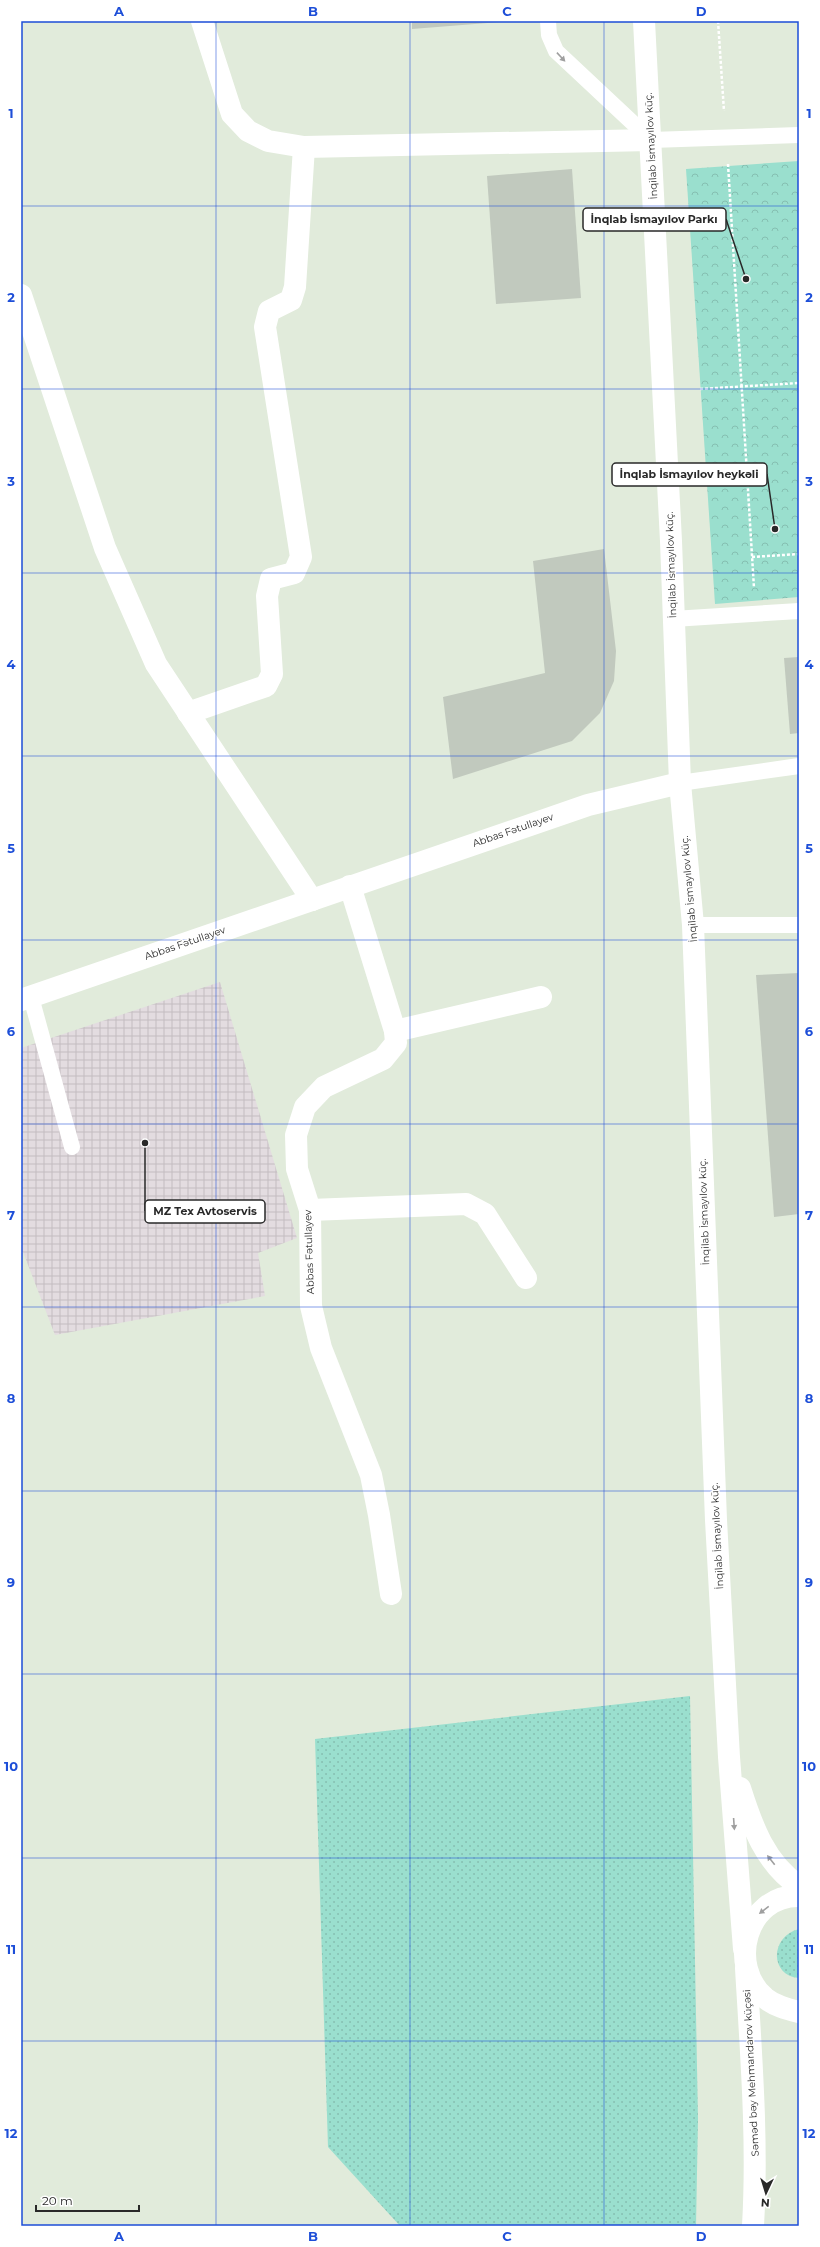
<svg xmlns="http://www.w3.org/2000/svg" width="820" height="2247" viewBox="0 0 820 2247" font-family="Montserrat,sans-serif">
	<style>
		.industrial { fill: url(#industrial-grid) }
		.grass { fill: url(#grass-dots) }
		.forest { fill: url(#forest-crowns) }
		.building { fill: #c1c9be }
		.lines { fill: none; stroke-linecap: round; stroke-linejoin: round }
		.path { stroke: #fff; stroke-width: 2.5; stroke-dasharray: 3 2; stroke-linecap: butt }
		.lane { stroke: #fff; stroke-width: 16 }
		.street { stroke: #fff; stroke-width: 22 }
		.secondary { stroke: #fff; stroke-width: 22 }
		.oneway { fill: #9f9f9f }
		.grid { fill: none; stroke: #1d4ed8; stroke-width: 1; stroke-opacity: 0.55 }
		.labels { text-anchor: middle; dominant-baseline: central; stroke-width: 3; stroke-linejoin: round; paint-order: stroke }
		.street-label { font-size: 10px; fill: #292929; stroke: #fff }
		.leader { fill: none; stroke: #292929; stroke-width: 1.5 }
		.callout-dot { fill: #292929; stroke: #fff; stroke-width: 1.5 }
		.callout { fill: #fff; stroke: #292929; stroke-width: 1.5 }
		.callout-label { font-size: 11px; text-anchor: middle; font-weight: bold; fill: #292929 }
		.neatline { fill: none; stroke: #1d4ed8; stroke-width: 1.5 }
		.grid-label { font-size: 13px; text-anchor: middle; font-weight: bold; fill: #1d4ed8 }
	</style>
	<defs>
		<pattern id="industrial-grid" width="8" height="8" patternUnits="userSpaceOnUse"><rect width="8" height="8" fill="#e3dce0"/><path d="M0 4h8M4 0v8" fill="none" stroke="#c3bdc0"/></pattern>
		<pattern id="grass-dots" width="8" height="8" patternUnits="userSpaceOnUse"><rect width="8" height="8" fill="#9adfce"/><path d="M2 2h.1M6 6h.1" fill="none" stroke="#85bfb1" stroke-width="1.8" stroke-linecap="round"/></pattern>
		<pattern id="forest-crowns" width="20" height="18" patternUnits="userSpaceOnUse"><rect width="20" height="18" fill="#9adfce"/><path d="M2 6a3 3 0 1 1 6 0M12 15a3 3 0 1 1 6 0" fill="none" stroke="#85bfb1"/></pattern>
	</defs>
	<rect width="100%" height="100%" fill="#e1ebdb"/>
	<polygon class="industrial" points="220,982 297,1238 258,1253 265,1296 55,1335 23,1252 21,1252 21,1048"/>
	<g class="grass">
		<polygon points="690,1696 698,2119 696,2226 400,2226 328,2147 315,1739"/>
		<path d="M799,1929V1978C770,1976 769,1937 799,1929Z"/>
	</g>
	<polygon class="forest" points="799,161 799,597 715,604 686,169"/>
	<g class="building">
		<polygon points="412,21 500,21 500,22 412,29"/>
		<polygon points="572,169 581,298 496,304 487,176"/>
		<polygon points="604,549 616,651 614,681 600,713 572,741 453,779 443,697 545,673 533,561"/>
		<polygon points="799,657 799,733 790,734 784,658"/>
		<polygon points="799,973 799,1214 774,1217 756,975"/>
	</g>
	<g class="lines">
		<g class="path">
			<polyline points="718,21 724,111"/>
			<polyline points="728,164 754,588"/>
			<polyline points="700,389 799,383"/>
			<polyline points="752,557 799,554"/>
		</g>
		<g class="lane">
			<polyline points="548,21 549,35 556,51 651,140 799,135"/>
			<polyline points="673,619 799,611"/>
			<polyline points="680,783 799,766"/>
			<polyline points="693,925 799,925"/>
			<polyline points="31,997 72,1147"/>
		</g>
		<g class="street">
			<polyline points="202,21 232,114 248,131 268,141 304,147 651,140"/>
			<polyline points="21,295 105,548 156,664 312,900"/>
			<polyline points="188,713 266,686 272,674 267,596 271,579 294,573 301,557 265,327 269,311 291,300 295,287 304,147"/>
			<polyline points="350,886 395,1031 396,1043 383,1059 324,1087 305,1107 296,1135 297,1169 310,1210 311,1306 321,1348 371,1475 379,1515 391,1594"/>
			<polyline points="395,1031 541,997"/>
			<polyline points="310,1210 466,1204 485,1214 526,1278"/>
		</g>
		<g class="secondary">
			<polyline points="644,21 671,541 680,783 693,925 716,1520 729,1757 744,1949"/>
			<polyline points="21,1000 588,805 680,783"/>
			<path d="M740,1788C752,1826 765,1863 799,1886"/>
			<path d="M799,1896C746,1895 727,1966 765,1998C775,2006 787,2009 799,2012"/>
			<path d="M746,1968C751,2054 758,2140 753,2226"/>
		</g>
	</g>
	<defs><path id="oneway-solid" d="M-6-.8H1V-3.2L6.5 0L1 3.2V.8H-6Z"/></defs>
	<g class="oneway">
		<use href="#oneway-solid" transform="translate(561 57) rotate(47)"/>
		<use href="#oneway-solid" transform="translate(734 1824) rotate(86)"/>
		<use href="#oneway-solid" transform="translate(771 1860) rotate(-128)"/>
		<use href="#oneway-solid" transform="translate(764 1910) rotate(142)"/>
	</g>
	<path class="grid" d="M216,21V2226M410,21V2226M604,21V2226M21,206H799M21,389H799M21,573H799M21,756H799M21,940H799M21,1124H799M21,1307H799M21,1491H799M21,1674H799M21,1858H799M21,2041H799"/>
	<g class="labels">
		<g class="street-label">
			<text transform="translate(651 146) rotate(-93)">İnqilab İsmayılov küç.</text>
			<text transform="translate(671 565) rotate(-92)">İnqilab İsmayılov küç.</text>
			<text transform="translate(513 830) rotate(-19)">Abbas Fətullayev</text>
			<text transform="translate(689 889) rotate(-95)">İnqilab İsmayılov küç.</text>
			<text transform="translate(185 943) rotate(-19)">Abbas Fətullayev</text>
			<text transform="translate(704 1212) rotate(-92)">İnqilab İsmayılov küç.</text>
			<text transform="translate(309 1252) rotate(-92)">Abbas Fətullayev</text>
			<text transform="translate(717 1536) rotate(-93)">İnqilab İsmayılov küç.</text>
			<text transform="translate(751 2073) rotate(-93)">Səməd bəy Mehmandarov küçəsi</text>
		</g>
	</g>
	<path class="leader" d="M746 279L726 219M775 529L767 474M145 1143L145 1211"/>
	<g class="callout-dot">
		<circle cx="746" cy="279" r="4"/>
		<circle cx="775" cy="529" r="4"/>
		<circle cx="145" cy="1143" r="4"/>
	</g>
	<g class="callout">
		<rect x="583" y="208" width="143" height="23" rx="4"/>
		<rect x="612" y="463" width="155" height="23" rx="4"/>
		<rect x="145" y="1200" width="120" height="23" rx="4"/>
	</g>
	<g class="callout-label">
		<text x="654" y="223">İnqlab İsmayılov Parkı</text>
		<text x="689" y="478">İnqlab İsmayılov heykəli</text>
		<text x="205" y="1215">MZ Tex Avtoservis</text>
	</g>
	<rect width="820" height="2247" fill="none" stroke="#ffffff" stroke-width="44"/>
	<g transform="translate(766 2193) rotate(184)" stroke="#ffffff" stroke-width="3" paint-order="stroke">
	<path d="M0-3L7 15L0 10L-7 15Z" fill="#292929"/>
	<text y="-6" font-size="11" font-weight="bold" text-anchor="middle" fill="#292929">N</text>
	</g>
	<path d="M36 2205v6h103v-6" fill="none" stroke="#292929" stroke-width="2"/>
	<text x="42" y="2205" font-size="12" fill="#292929" stroke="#ffffff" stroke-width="3" paint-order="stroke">20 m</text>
	<rect x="22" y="22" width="776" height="2203" class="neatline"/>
	<g class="grid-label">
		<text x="119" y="16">A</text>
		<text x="313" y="16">B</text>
		<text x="507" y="16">C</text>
		<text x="701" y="16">D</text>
		<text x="11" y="118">1</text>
		<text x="809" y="118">1</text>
		<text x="11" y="302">2</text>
		<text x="809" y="302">2</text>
		<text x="11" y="486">3</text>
		<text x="809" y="486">3</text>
		<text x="11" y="669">4</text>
		<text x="809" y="669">4</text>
		<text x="11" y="853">5</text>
		<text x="809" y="853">5</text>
		<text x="11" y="1036">6</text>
		<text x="809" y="1036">6</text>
		<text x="11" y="1220">7</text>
		<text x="809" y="1220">7</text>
		<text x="11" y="1403">8</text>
		<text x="809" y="1403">8</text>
		<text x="11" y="1587">9</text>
		<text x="809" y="1587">9</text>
		<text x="11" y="1771">10</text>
		<text x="809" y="1771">10</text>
		<text x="11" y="1954">11</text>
		<text x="809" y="1954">11</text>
		<text x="11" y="2138">12</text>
		<text x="809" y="2138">12</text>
		<text x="119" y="2241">A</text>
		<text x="313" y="2241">B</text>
		<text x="507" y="2241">C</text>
		<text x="701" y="2241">D</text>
	</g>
</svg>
